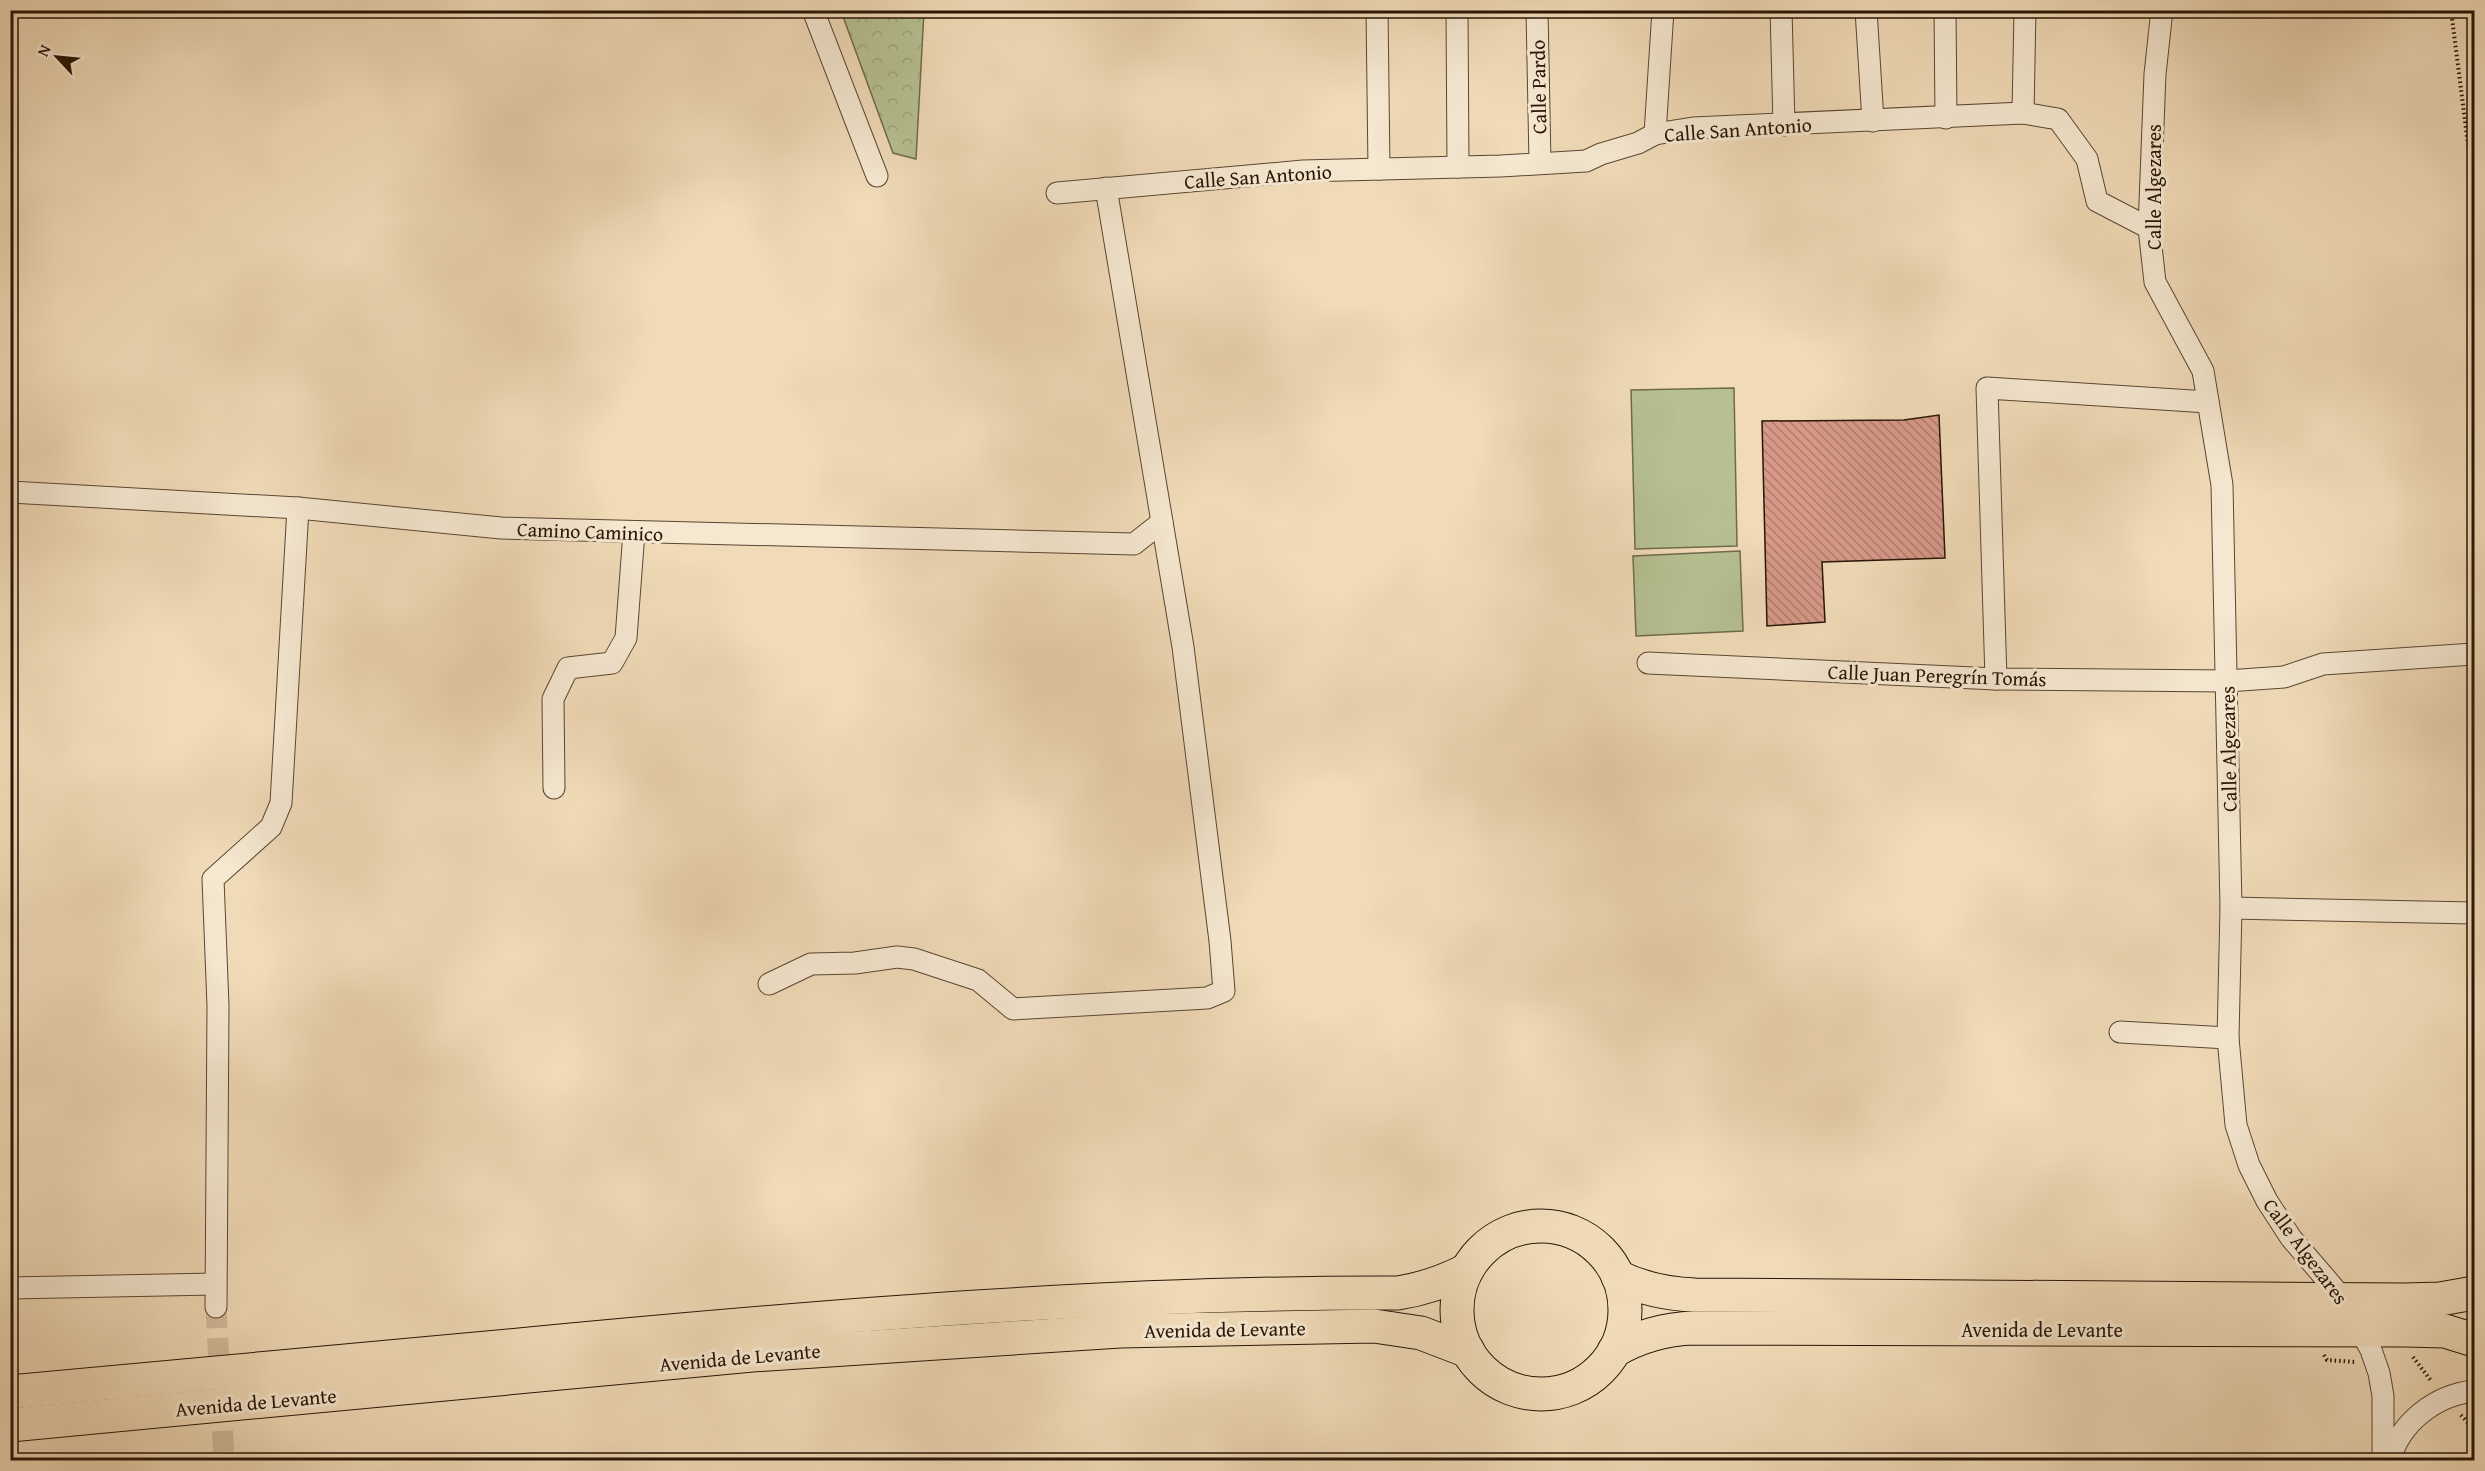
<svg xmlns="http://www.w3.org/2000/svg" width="2485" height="1471" viewBox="0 0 2485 1471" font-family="'Gentium Book Plus',serif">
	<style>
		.grass { fill: #b6c091; stroke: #6f6a4c; stroke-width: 1.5 }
		.forest { fill: url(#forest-crowns); stroke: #6f6a4c; stroke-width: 1.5 }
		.building { fill: url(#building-back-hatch); stroke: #281506; stroke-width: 1.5 }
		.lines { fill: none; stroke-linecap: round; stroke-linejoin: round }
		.minor-tunnel { stroke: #d2bc9c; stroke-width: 21; stroke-dasharray: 21 10; stroke-linecap: butt }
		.minor-casing { stroke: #5a4632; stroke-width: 23 }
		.primary-casing { stroke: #281506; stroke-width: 35 }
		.path { stroke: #281506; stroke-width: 4; stroke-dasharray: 1.5 3; stroke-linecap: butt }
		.minor { stroke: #f5e7d0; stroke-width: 21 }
		.primary { stroke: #f0dab7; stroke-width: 33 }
		.labels { text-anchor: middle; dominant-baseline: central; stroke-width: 6; stroke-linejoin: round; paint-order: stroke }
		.street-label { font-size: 20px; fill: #281506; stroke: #f5e7d0 }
	</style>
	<defs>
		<pattern id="forest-crowns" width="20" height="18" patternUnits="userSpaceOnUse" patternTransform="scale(1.5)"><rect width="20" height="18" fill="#b6c091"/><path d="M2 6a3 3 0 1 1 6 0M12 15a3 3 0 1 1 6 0" fill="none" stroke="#9ca47c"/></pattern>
		<pattern id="building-back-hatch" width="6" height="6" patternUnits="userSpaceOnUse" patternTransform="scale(1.5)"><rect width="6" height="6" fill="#d89989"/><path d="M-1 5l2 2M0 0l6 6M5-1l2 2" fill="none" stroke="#af7c6e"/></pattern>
	</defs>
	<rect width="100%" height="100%" fill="#f0dab7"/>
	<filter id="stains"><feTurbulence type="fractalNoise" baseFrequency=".00333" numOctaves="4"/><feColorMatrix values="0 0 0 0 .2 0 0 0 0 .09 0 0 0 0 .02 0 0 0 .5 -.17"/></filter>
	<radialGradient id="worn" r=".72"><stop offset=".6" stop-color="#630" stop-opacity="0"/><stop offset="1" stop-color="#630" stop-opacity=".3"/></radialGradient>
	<g class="grass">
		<polygon points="1734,388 1737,546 1635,549 1631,390"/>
		<polygon points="1740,551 1743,631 1636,636 1633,556"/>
	</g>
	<polygon class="forest" points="841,11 924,11 916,159 893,153"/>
	<polygon class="building" points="1939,415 1945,558 1822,562 1825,622 1767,626 1762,421 1904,420"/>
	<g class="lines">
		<polyline class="minor-tunnel" points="216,1307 224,1460"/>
		<g class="minor-casing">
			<g id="minor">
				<polyline points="813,10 877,176"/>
				<polyline points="1377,10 1379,169"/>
				<polyline points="1457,10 1458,167"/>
				<polyline points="1537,10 1540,163"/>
				<polyline points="1781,10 1784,125"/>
				<polyline points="1866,10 1873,121"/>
				<polyline points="1945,10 1946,118"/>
				<polyline points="2162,10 2155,74 2149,228 2155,282 2203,371 2222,485 2231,908 2228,1038 2236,1125 2249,1165 2267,1201 2291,1238 2344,1300 2371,1350 2379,1373 2383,1396 2383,1460"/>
				<polyline points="2023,113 2025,10"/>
				<polyline points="1655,134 1663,10"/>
				<polyline points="1057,193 1303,171 1501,166 1586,161 1601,154 1638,143 1655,134 1693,128 2023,113 2058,119 2087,159 2097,201 2149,228"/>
				<polyline points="10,492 298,508 501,528 1134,544 1162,522"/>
				<polyline points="1648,663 1996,679 2227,681 2284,677 2323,664 2474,654"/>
				<polyline points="1996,679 1987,388 2208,402"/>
				<polyline points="554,788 553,699 568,668 612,663 626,638 634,532"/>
				<polyline points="2231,908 2474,913"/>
				<polyline points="769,984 811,964 855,963 897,957 914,959 978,980 1013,1009 1207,998 1224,991 1220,941 1183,647 1106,188"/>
				<polyline points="2120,1032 2228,1038"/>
				<polyline points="10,1288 215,1284"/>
				<polyline points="216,1307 218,1006 213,879 271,827 281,803 298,508"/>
				<path d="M2390,1460C2400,1422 2436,1395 2474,1391"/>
			</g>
		</g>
		<g class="primary-casing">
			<g id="primary">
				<circle cx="1541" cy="1310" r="84"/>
				<path d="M1618,1277C1643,1289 1668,1294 1695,1295L2405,1300L2440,1299L2474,1293"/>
				<path d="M1614,1351C1639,1336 1665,1329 1694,1328L2404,1330L2445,1331L2474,1340"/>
				<path d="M10,1392C187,1376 363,1359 540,1343C825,1316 1111,1292 1398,1293C1423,1289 1444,1282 1467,1270"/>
				<polyline points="10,1425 752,1355 1120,1331 1374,1326 1421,1333 1468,1351"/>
			</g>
		</g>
		<g class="path">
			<polyline points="202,10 263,15 272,10"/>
			<polyline points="2451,10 2474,192"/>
			<polyline points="2324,1355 2327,1360 2355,1362"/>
			<polyline points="2413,1357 2432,1382"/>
			<polyline points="2461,1415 2467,1422 2474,1421"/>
		</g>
		<use href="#minor" class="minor"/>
		<use href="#primary" class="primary"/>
	</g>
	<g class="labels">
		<g class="street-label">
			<text transform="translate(1538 87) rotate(-91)">Calle Pardo</text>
			<text transform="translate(1738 129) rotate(-4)">Calle San Antonio</text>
			<text transform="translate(1258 176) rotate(-4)">Calle San Antonio</text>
			<text transform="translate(2153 187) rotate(-90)">Calle Algezares</text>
			<text transform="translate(590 531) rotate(2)">Camino Caminico</text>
			<text transform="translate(1937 675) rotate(2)">Calle Juan Peregrín Tomás</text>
			<text transform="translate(2228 749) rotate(-91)">Calle Algezares</text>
			<text transform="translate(2306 1251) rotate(53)">Calle Algezares</text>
			<text transform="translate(1225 1329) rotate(-1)">Avenida de Levante</text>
			<text x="2042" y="1329">Avenida de Levante</text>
			<text transform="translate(740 1357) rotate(-5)">Avenida de Levante</text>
			<text transform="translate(256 1402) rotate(-5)">Avenida de Levante</text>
		</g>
	</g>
	<rect width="2485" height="1471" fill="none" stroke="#f0dab7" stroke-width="36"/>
	<rect x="12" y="12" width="2461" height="1447" fill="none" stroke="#281506" stroke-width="3"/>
	<rect x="18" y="18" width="2449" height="1435" fill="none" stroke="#281506" stroke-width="1.5"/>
	<g transform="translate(57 57) rotate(296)" stroke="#f5e7d0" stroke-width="4.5" paint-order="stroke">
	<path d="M0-4.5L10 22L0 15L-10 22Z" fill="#281506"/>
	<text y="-9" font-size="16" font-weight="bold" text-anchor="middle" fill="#281506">N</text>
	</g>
	<rect width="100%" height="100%" filter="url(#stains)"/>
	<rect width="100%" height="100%" fill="url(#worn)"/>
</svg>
